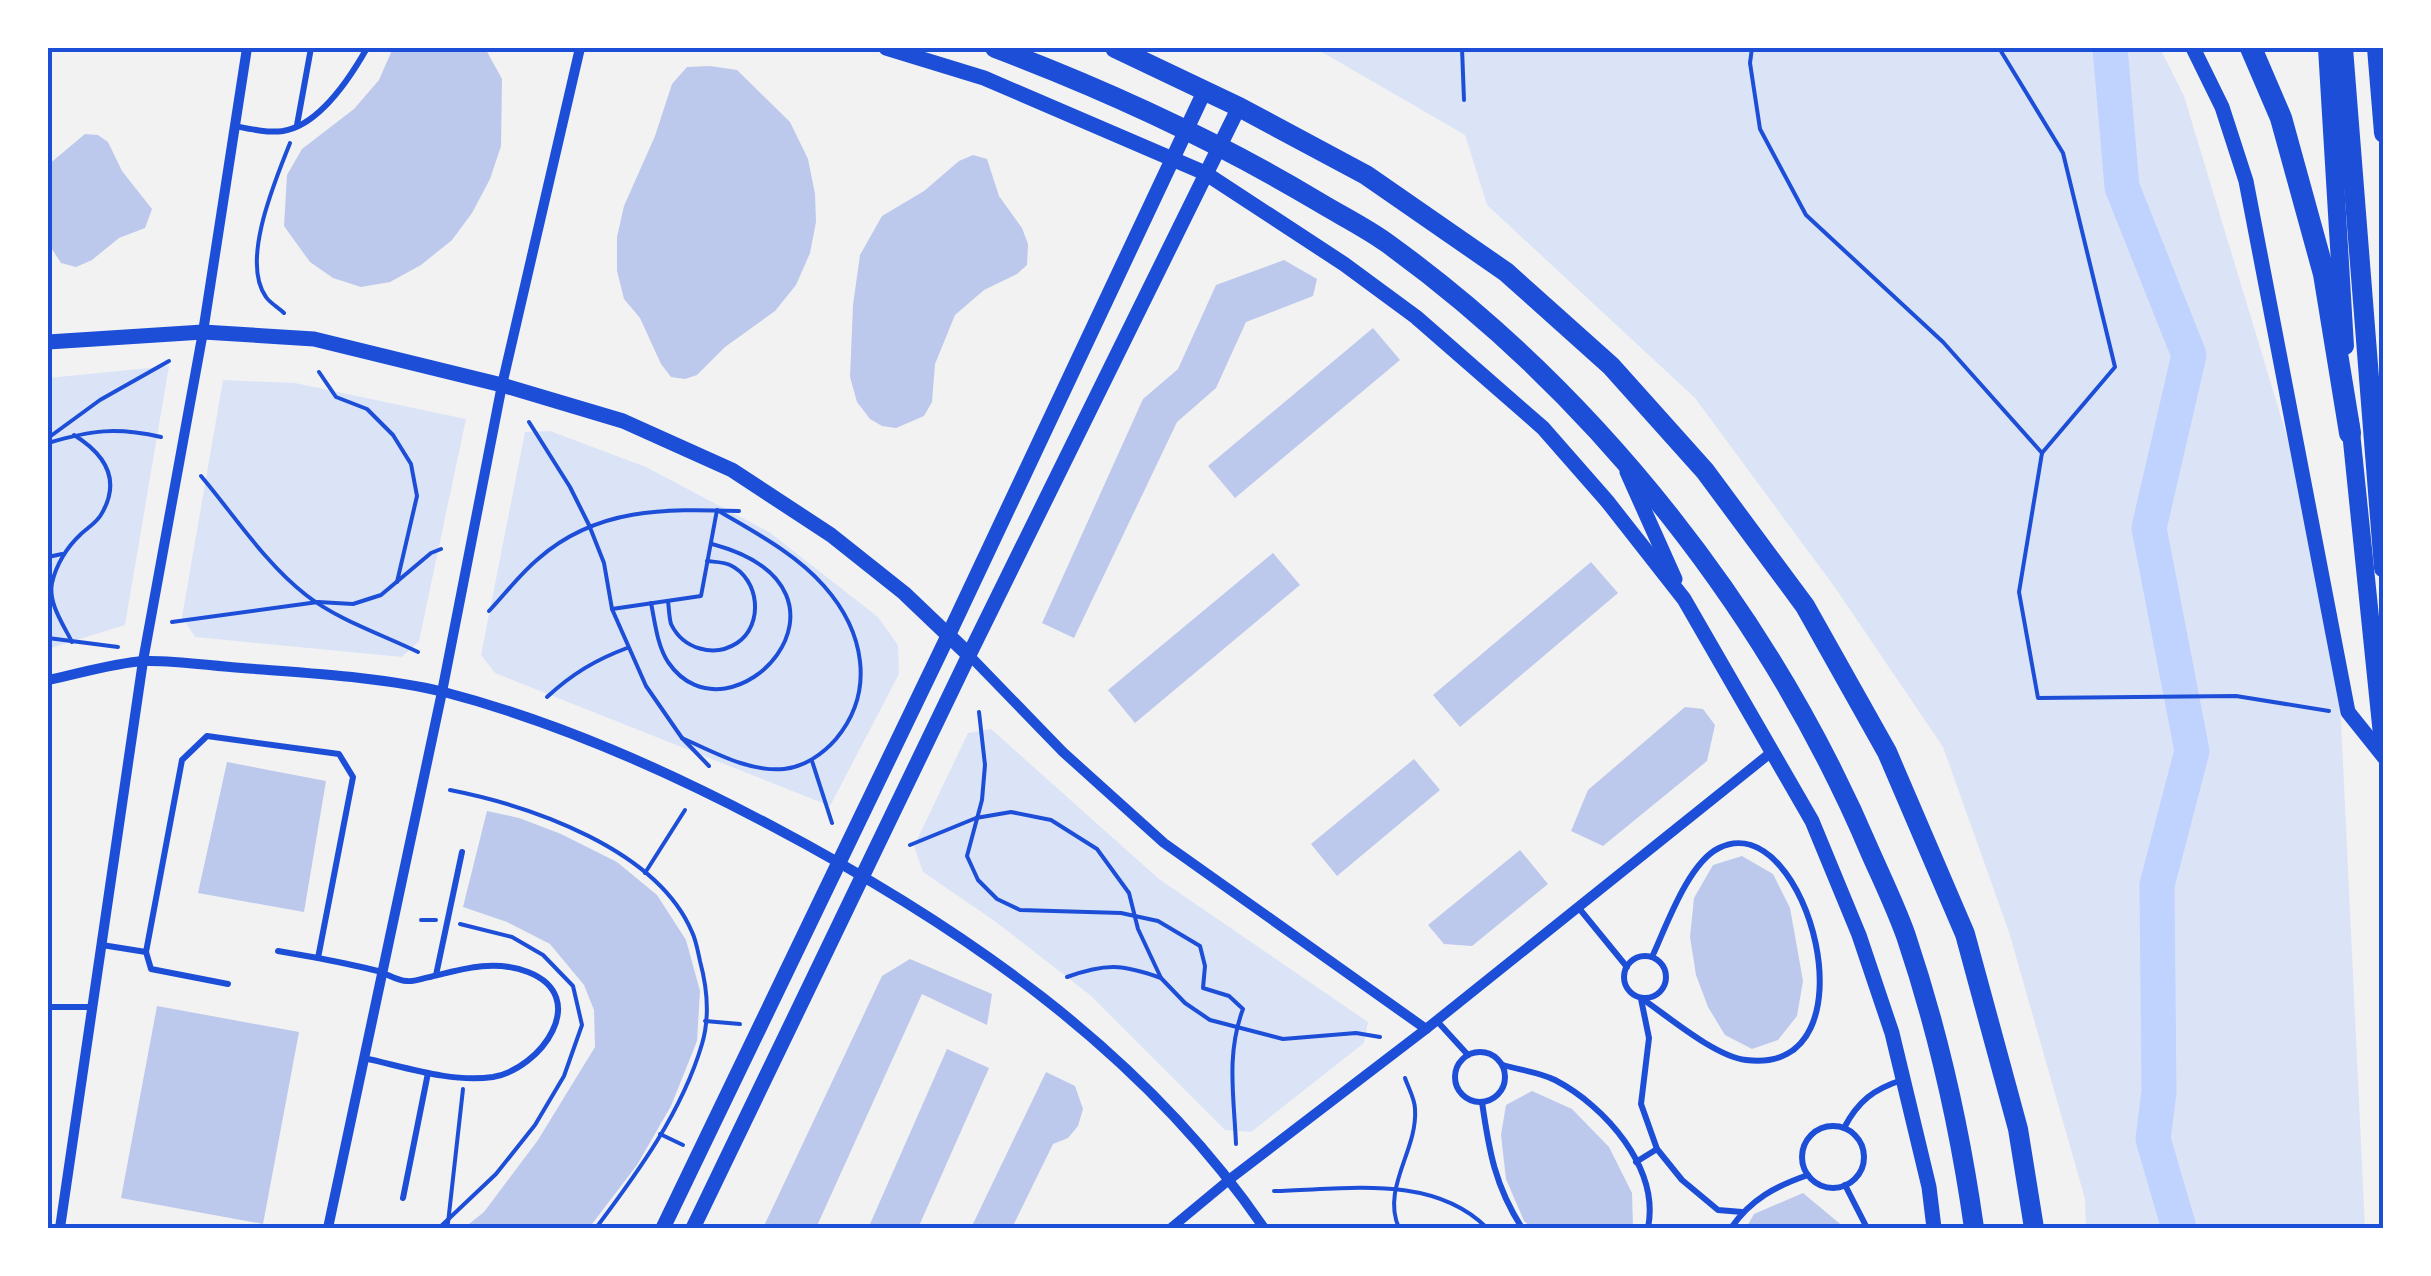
<svg xmlns="http://www.w3.org/2000/svg" width="2431" height="1276" viewBox="0 0 2431 1276" font-family="'PT Serif',serif">
	<style>
		.green { fill: #dbe4f7 }
		.lines { fill: none; stroke-linecap: round; stroke-linejoin: round }
		.river { stroke: #bfd3fe; stroke-width: 35 }
		.building { fill: #bdc9ec }
		.path { stroke: #1d4ed8; stroke-width: 4 }
		.service { stroke: #1d4ed8; stroke-width: 6 }
		.minor { stroke: #1d4ed8; stroke-width: 10 }
		.tertiary { stroke: #1d4ed8; stroke-width: 15 }
		.secondary { stroke: #1d4ed8; stroke-width: 18 }
		.primary { stroke: #1d4ed8; stroke-width: 20 }
		.trunk { stroke: #1d4ed8; stroke-width: 20 }
		.motorway { stroke: #1d4ed8; stroke-width: 22 }
		.neatline { fill: none; stroke: #1d4ed8; stroke-width: 4 }
	</style>
	<rect width="100%" height="100%" fill="#f2f2f2"/>
	<g class="green">
		<polygon points="1315,48 2160,48 2184,96 2321,549 2340,699 2365,1228 2086,1228 2085,1199 2009,932 1943,747 1836,589 1695,398 1487,205 1465,135"/>
		<polygon points="169,366 125,625 48,649 48,378"/>
		<polygon points="223,380 295,383 466,419 419,641 402,657 195,637 182,617"/>
		<polygon points="550,431 646,467 769,532 878,617 898,645 899,674 830,806 495,673 481,655 525,432"/>
		<polygon points="991,729 1159,879 1368,1022 1364,1043 1251,1132 1225,1130 1090,995 996,922 923,872 914,846 968,733"/>
	</g>
	<g class="lines">
		<polyline class="river" points="2110,48 2122,187 2189,355 2149,528 2192,751 2157,885 2159,1092 2153,1139 2179,1228"/>
	</g>
	<g class="building">
		<polygon points="393,48 485,48 502,79 501,146 490,179 472,213 452,240 421,265 390,282 361,287 333,278 310,262 284,226 287,175 302,149 354,109 379,80"/>
		<polygon points="710,66 737,70 790,122 808,159 815,194 816,222 810,253 796,285 775,311 725,347 697,375 685,379 671,377 661,364 640,318 624,299 617,271 617,237 624,206 655,136 672,84 687,67"/>
		<polygon points="85,134 98,135 108,142 122,171 152,209 145,228 119,238 92,260 76,267 61,263 48,243 48,165"/>
		<polygon points="973,155 987,159 999,196 1022,228 1028,244 1027,265 1017,274 984,290 955,315 935,364 932,402 924,416 896,428 882,426 870,419 857,402 850,377 853,305 860,255 882,216 924,191 959,161"/>
		<polygon points="1284,260 1317,279 1313,296 1246,322 1216,388 1177,422 1074,638 1042,623 1143,399 1178,369 1216,285"/>
		<polygon points="1373,328 1400,360 1235,498 1208,466"/>
		<polygon points="1273,553 1300,585 1135,723 1108,690"/>
		<polygon points="1591,562 1618,593 1460,727 1433,695"/>
		<polygon points="1685,707 1703,709 1715,725 1707,761 1603,846 1571,831 1588,790"/>
		<polygon points="1414,759 1440,790 1337,876 1311,844"/>
		<polygon points="227,762 326,781 304,912 198,893"/>
		<polygon points="487,811 519,818 561,834 617,862 657,895 686,940 700,991 697,1041 671,1106 637,1165 589,1228 464,1228 484,1212 538,1140 595,1047 594,1010 584,985 550,944 507,922 463,907"/>
		<polygon points="1520,850 1548,884 1472,946 1444,944 1428,925"/>
		<polygon points="1742,856 1773,874 1790,908 1803,981 1797,1016 1778,1040 1752,1049 1725,1035 1708,1007 1696,975 1690,937 1694,898 1713,865"/>
		<polygon points="910,959 992,994 987,1025 922,994 816,1228 763,1228 882,976"/>
		<polygon points="157,1006 299,1032 263,1224 121,1198"/>
		<polygon points="947,1049 989,1068 918,1228 880,1228 870,1224"/>
		<polygon points="1046,1072 1075,1086 1083,1109 1078,1126 1068,1138 1053,1144 1012,1228 971,1228"/>
		<polygon points="1532,1091 1572,1109 1609,1147 1632,1193 1633,1228 1532,1228 1524,1221 1506,1179 1501,1135 1506,1105"/>
		<polygon points="1803,1193 1845,1228 1746,1228 1754,1214"/>
	</g>
	<g class="lines">
		<g class="path">
			<polyline points="1462,48 1464,100"/>
			<polyline points="1752,48 1750,63 1760,129 1806,215 1943,342 2042,453 2115,367 2063,153 1999,48"/>
			<path d="M284,313C279,308 270,303 266,297C240,261 276,179 290,143"/>
			<polyline points="319,372 336,397 367,409 393,435 411,464 417,496 397,582"/>
			<polyline points="529,422 570,487 589,525 604,563 612,609 646,686 682,738 709,766"/>
			<polyline points="48,438 100,400 169,361"/>
			<path d="M48,443C92,430 116,427 161,437"/>
			<polyline points="2042,453 2019,592 2038,698 2236,696 2329,711"/>
			<path d="M201,476C234,515 265,563 306,595C338,620 381,634 418,652"/>
			<polyline points="48,557 62,554"/>
			<path d="M668,601C669,608 669,617 671,624C683,649 714,658 737,643C764,625 760,579 730,565C724,562 715,562 707,561"/>
			<path d="M651,603C655,622 657,645 668,662C730,753 883,590 712,544"/>
			<path d="M612,609L701,596L717,510C754,532 795,553 824,586C864,631 876,691 836,739C823,754 804,767 784,769C748,772 714,752 682,738"/>
			<path d="M489,611C505,594 520,574 538,559C597,507 665,509 739,511"/>
			<polyline points="172,622 318,602 353,604 381,595 431,553 441,549"/>
			<polyline points="48,638 118,647"/>
			<path d="M72,642C63,624 48,603 52,583C56,565 67,547 80,535C87,528 98,522 102,513C122,478 103,453 74,435"/>
			<path d="M547,697C572,674 595,660 627,648"/>
			<path d="M979,712L985,765L982,800L967,856L978,880L997,899L1020,910L1121,913L1158,921L1200,946L1205,966L1203,988L1229,996L1243,1009C1226,1054 1234,1097 1236,1144"/>
			<polyline points="812,761 832,823"/>
			<path d="M450,790C531,806 657,849 692,932C696,940 698,952 700,961C707,987 710,1017 702,1044C682,1112 638,1172 596,1228"/>
			<polyline points="910,845 976,818 1011,812 1051,820 1097,849 1129,893 1138,929 1161,978 1185,1003 1210,1020 1283,1039 1356,1033 1380,1037"/>
			<polyline points="645,873 685,810"/>
			<polyline points="421,920 436,920"/>
			<path d="M1067,977C1106,963 1122,964 1161,978"/>
			<polyline points="705,1021 740,1024"/>
			<polyline points="660,1134 683,1145"/>
			<path d="M1274,1191C1344,1190 1432,1173 1487,1228"/>
			<polyline points="448,1223 463,1089"/>
			<polyline points="439,1228 496,1174 535,1125 564,1076 582,1025 573,986 543,955 512,937 460,924"/>
			<path d="M1399,1228C1381,1188 1418,1150 1415,1109C1415,1099 1408,1087 1405,1078"/>
		</g>
		<g class="service">
			<polyline points="297,125 311,48"/>
			<path d="M235,126C250,129 267,133 283,131C320,125 350,78 367,48"/>
			<polyline points="1578,907 1627,967"/>
			<polyline points="102,945 146,952 151,969 228,984"/>
			<polyline points="278,951 318,958"/>
			<path d="M146,952L182,760L207,736L339,754L353,777L318,958C338,962 358,966 378,971C387,974 398,981 407,981C414,982 423,978 430,977C462,969 494,959 528,972C592,997 541,1069 493,1077C451,1083 405,1067 364,1058"/>
			<circle cx="1645" cy="977" r="21"/>
			<polyline points="436,975 462,852"/>
			<path d="M1641,998C1668,1016 1714,1056 1746,1060C1880,1077 1807,804 1719,848C1688,863 1666,927 1652,957"/>
			<polyline points="1641,999 1649,1038 1641,1104 1657,1149 1682,1180 1718,1210 1742,1212"/>
			<polyline points="48,1007 91,1007"/>
			<polyline points="1437,1021 1468,1055"/>
			<circle cx="1480" cy="1077" r="25"/>
			<path d="M1503,1065C1519,1070 1539,1072 1555,1080C1605,1106 1660,1168 1648,1228"/>
			<path d="M1482,1102C1489,1151 1495,1186 1522,1228"/>
			<circle cx="1833" cy="1157" r="31"/>
			<path d="M1844,1128C1858,1101 1874,1089 1902,1080"/>
			<polyline points="1636,1162 1657,1149"/>
			<polyline points="1845,1185 1867,1228"/>
			<polyline points="403,1198 428,1073"/>
			<path d="M1731,1228C1751,1199 1776,1186 1808,1175"/>
		</g>
		<g class="minor">
			<polyline points="969,655 1063,752 1164,843 1426,1029"/>
			<path d="M48,680C78,674 113,663 144,661C176,660 210,666 242,668C305,673 384,677 444,692C559,722 668,771 772,826C961,926 1142,1050 1264,1228"/>
			<polyline points="60,1228 143,661 203,332 247,48"/>
			<polyline points="328,1228 442,692 502,385 580,48"/>
			<polyline points="1171,1228 1230,1179 1426,1029 1773,751"/>
		</g>
		<g class="tertiary">
			<polyline points="886,48 984,78 1205,173 1344,264 1416,317 1543,428 1607,501 1684,599 1812,821 1859,935 1892,1033 1929,1187 1934,1228"/>
			<polyline points="2193,48 2222,107 2246,181 2348,712 2384,757"/>
			<polyline points="48,342 203,332 314,339 502,385 623,421 732,470 831,535 904,593 969,655"/>
			<polyline points="1627,472 1675,579"/>
			<polyline points="663,1228 948,636 1205,90"/>
			<polyline points="693,1228 969,655 1239,107"/>
		</g>
		<g class="secondary">
			<polyline points="2327,48 2345,346"/>
			<polyline points="2350,422 2384,754"/>
		</g>
		<g class="primary">
			<path d="M995,48C1106,90 1215,140 1317,201C1340,215 1365,227 1387,243C1597,395 1770,615 1871,854C1883,881 1896,908 1906,936C1938,1031 1960,1129 1974,1228"/>
			<polyline points="1115,48 1239,107 1366,175 1506,272 1611,366 1705,471 1805,606 1887,752 1965,934 2018,1129 2034,1228"/>
		</g>
		<g class="trunk">
			<polyline points="2343,48 2384,568"/>
			<polyline points="2377,48 2384,133"/>
		</g>
		<polyline class="motorway" points="2251,48 2281,118 2324,274 2350,433"/>
	</g>
	<rect width="2431" height="1276" fill="none" stroke="#ffffff" stroke-width="100"/>
	<rect x="50" y="50" width="2331" height="1176" class="neatline"/>
</svg>
